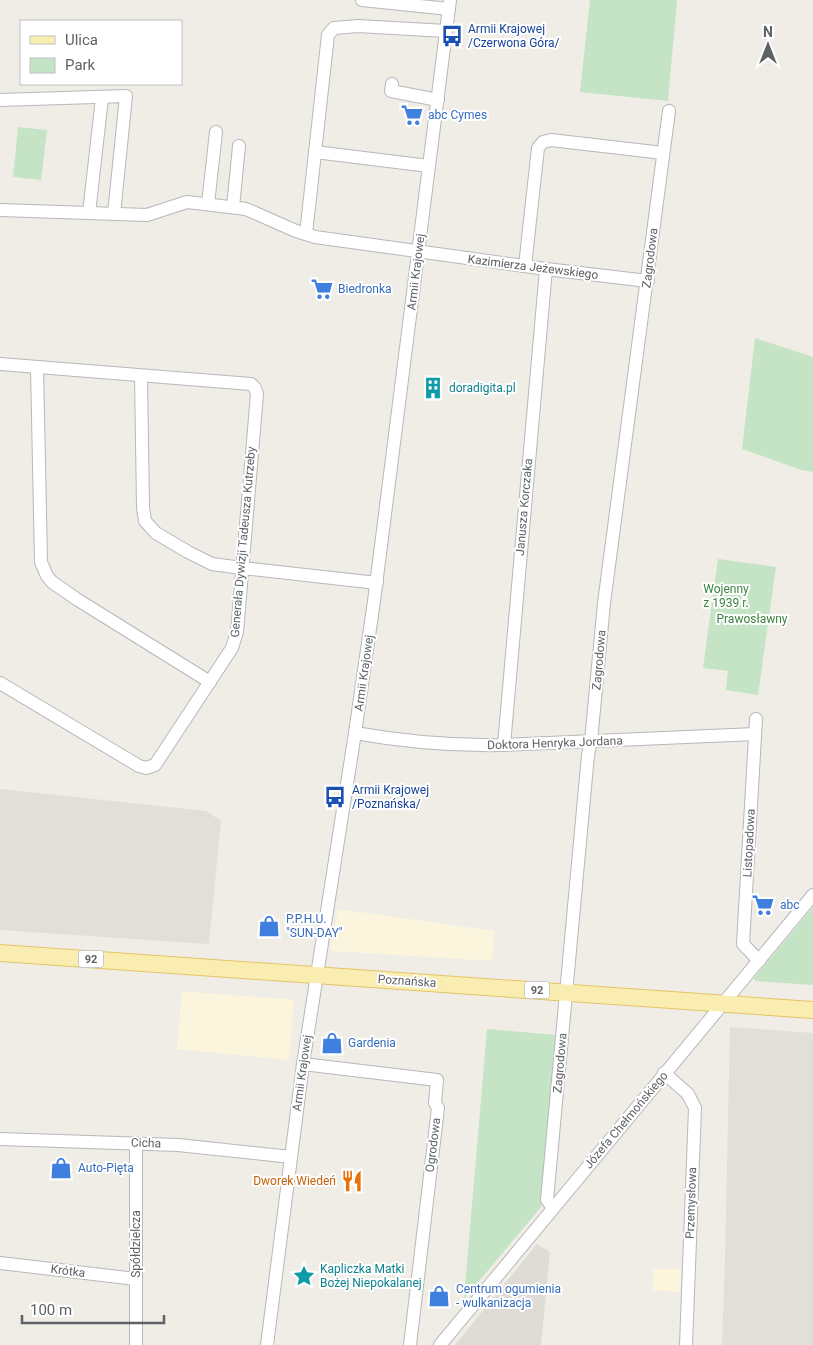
<svg xmlns="http://www.w3.org/2000/svg" width="813" height="1345" viewBox="0 0 813 1345" font-family="Roboto,sans-serif">
	<style>
		.commercial { fill: #fbf5de }
		.industrial { fill: #e0dfda }
		.education { fill: #dedcd4 }
		.green { fill: #c5e4c5 }
		.lines { fill: none; stroke-linecap: round; stroke-linejoin: round }
		.minor-casing { stroke: #b6b8bb; stroke-width: 14 }
		.major-casing { stroke: #e6c367; stroke-width: 18 }
		.minor { stroke: #fff; stroke-width: 12 }
		.major { stroke: #f9edb1; stroke-width: 16 }
		.labels { text-anchor: middle; dominant-baseline: central; stroke-width: 4; stroke-linejoin: round; paint-order: stroke }
		.shield { fill: #fff; stroke: #8e9093; stroke-width: 1 }
		.shield-label { font-size: 11px; font-weight: bold; fill: #5e6165 }
		.transit-label { font-size: 12px; fill: #164399; stroke: #fff; text-anchor: start }
		.shop-label { font-size: 12px; fill: #366cbe; stroke: #fff; text-anchor: start }
		.street-label { font-size: 12px; fill: #5e6165; stroke: #fff }
		.culture-label { font-size: 12px; fill: #0d838f; stroke: #fff; text-anchor: start }
		.park-label { font-size: 12px; fill: #3d8441; stroke: #fff }
		.food-label { font-size: 12px; fill: #c56008; stroke: #fff; text-anchor: end }
	</style>
	<rect width="100%" height="100%" fill="#efede6"/>
	<g class="commercial">
		<polygon points="338,909 495,931 492,961 333,951 331,947"/>
		<polygon points="182,991 294,1000 289,1060 177,1049"/>
		<polygon points="654,1269 681,1269 680,1292 652,1290"/>
	</g>
	<g class="industrial">
		<polygon points="0,789 206,811 221,821 209,944 0,930"/>
		<polygon points="730,1027 813,1033 813,1345 722,1345 725,1258"/>
	</g>
	<polygon class="education" points="537,1244 550,1252 541,1345 455,1345"/>
	<g class="green">
		<polygon points="590,0 677,0 668,101 580,92"/>
		<polygon points="18,127 47,130 41,180 13,177"/>
		<polygon points="755,338 813,357 813,472 801,470 742,449"/>
		<polygon points="718,559 776,567 758,695 726,690 728,671 703,668"/>
		<polygon points="813,907 813,985 755,981 754,978"/>
		<polygon points="487,1029 556,1035 541,1207 464,1299"/>
	</g>
	<g class="lines">
		<g class="minor-casing">
			<g id="minor">
				<polyline points="362,0 449,9"/>
				<polyline points="392,84 391,91 438,100"/>
				<polyline points="0,100 126,96 114,214"/>
				<polyline points="315,152 429,166"/>
				<polyline points="208,204 216,132"/>
				<polyline points="233,207 239,146"/>
				<polyline points="0,210 147,215 187,202 246,209 296,231 315,237 546,269 648,281"/>
				<polyline points="89,213 102,98"/>
				<polyline points="306,234 328,35 334,28 358,26 446,31"/>
				<polyline points="525,266 538,148 543,142 551,140 663,153"/>
				<polyline points="0,364 251,384 255,388 257,394 237,632 232,648 155,765 146,768 139,766 0,683"/>
				<polyline points="37,367 41,562 47,576 52,582 78,600 210,682"/>
				<polyline points="141,376 143,507 145,521 156,533 188,552 212,564 242,568 377,583"/>
				<polyline points="756,719 743,944 759,961"/>
				<path d="M355,733C405,742 454,746 504,745L755,734"/>
				<polyline points="504,745 546,269"/>
				<polyline points="303,1064 437,1080 435,1103 438,1108 410,1345"/>
				<polyline points="664,1073 688,1094 695,1108 686,1345"/>
				<polyline points="0,1139 178,1145 291,1157"/>
				<polyline points="136,1143 136,1345"/>
				<polyline points="553,1208 547,1200 588,755 591,741 604,603 669,111"/>
				<polyline points="0,1263 136,1279"/>
				<polyline points="267,1345 303,1064 355,733 374,601 450,0"/>
				<polyline points="440,1345 813,895"/>
			</g>
		</g>
		<g class="major-casing">
			<polyline id="major" points="0,953 813,1010"/>
		</g>
		<use href="#minor" class="minor"/>
		<use href="#major" class="major"/>
	</g>
	<defs>
		<g id="bus-bare" transform="scale(1.725)"><path d="M-5-6H5V4H4V6H2V4H-2V6H-4V4H-5ZM-3.5-4V0h7V-4ZM-3.5 1.2v1.5H-2V1.2ZM2 1.2v1.5H3.5V1.2Z" fill="#1a4fb4" stroke="#fff" stroke-width="2.5" paint-order="stroke"/></g>
		<g id="supermarket-bare" transform="scale(1.725)"><path d="M-6-5.5h2.5l.6 2H6L4.5 2H-2.5L-4.4-4H-6ZM-1.5 3.2a1.3 1.3 0 1 0 .1 0ZM3 3.2a1.3 1.3 0 1 0 .1 0Z" fill="#3f7fe0" stroke="#fff" stroke-width="2.5" paint-order="stroke"/></g>
		<g id="building-bare" transform="scale(1.725)"><path d="M-4-6H4V6H1V3H-1V6H-4ZM-2.5-4.3h1.7v1.8h-1.7ZM.8-4.3h1.7v1.8H.8ZM-2.5-1h1.7V.8h-1.7ZM.8-1h1.7V.8H.8Z" fill="#0f9aa8" stroke="#fff" stroke-width="2.5" paint-order="stroke"/></g>
		<g id="shop-bare" transform="scale(1.725)"><path d="M-5-2.5h2.3a2.7 3.5 0 0 1 5.4 0H5L5.5 6h-11ZM-1.5-2.5h3a1.5 2.3 0 0 0-3 0Z" fill="#3f7fe0" stroke="#fff" stroke-width="2.5" paint-order="stroke"/></g>
		<g id="restaurant-bare" transform="scale(1.725)"><path d="M-5-6h1v4h1v-4h1v4h1v-4h1v5L-1.5 .5V6h-2V.5L-5-1ZM5-6V6H3V1.5H1.5Q1.5-4 5-6Z" fill="#e8710a" stroke="#fff" stroke-width="2.5" paint-order="stroke"/></g>
		<g id="sight-bare" transform="scale(1.725)"><path d="M0-6L1.8-2.2L6-1.7L2.9 1.2L3.7 5.4L0 3.3L-3.7 5.4L-2.9 1.2L-6-1.7L-1.8-2.2Z" fill="#0f9aa8" stroke="#fff" stroke-width="2.5" paint-order="stroke"/></g>
	</defs>
	<g fill-rule="evenodd">
		<use href="#bus-bare" x="452" y="36"/>
		<use href="#supermarket-bare" x="412" y="115"/>
		<use href="#supermarket-bare" x="322" y="289"/>
		<use href="#building-bare" x="433" y="388"/>
		<use href="#bus-bare" x="335" y="797"/>
		<use href="#supermarket-bare" x="763" y="905"/>
		<use href="#shop-bare" x="269" y="926"/>
		<use href="#shop-bare" x="332" y="1043"/>
		<use href="#shop-bare" x="61" y="1168"/>
		<use href="#restaurant-bare" x="352" y="1181"/>
		<use href="#sight-bare" x="304" y="1276"/>
		<use href="#shop-bare" x="439" y="1296"/>
	</g>
	<g class="labels">
		<g class="shield">
			<rect x="78.5" y="950.5" width="25" height="17" rx="4"/>
			<rect x="524.5" y="981.5" width="25" height="17" rx="4"/>
		</g>
		<g class="shield-label">
			<text x="91" y="959">92</text>
			<text x="537" y="990">92</text>
		</g>
		<g class="transit-label">
			<text x="468" y="29">Armii Krajowej<tspan x="468" dy="14">/Czerwona Góra/</tspan></text>
			<text x="352" y="790">Armii Krajowej<tspan x="352" dy="14">/Poznańska/</tspan></text>
		</g>
		<g class="shop-label">
			<text x="428" y="115">abc Cymes</text>
			<text x="338" y="289">Biedronka</text>
			<text x="780" y="905">abc</text>
			<text x="286" y="919">P.P.H.U.<tspan x="286" dy="14">"SUN-DAY"</tspan></text>
			<text x="348" y="1043">Gardenia</text>
			<text x="78" y="1168">Auto-Pięta</text>
			<text x="456" y="1289">Centrum ogumienia<tspan x="456" dy="14">- wulkanizacja</tspan></text>
		</g>
		<g class="street-label">
			<text transform="translate(650 258) rotate(-83)">Zagrodowa</text>
			<text transform="translate(533 267) rotate(7)">Kazimierza Jeżewskiego</text>
			<text transform="translate(416 272) rotate(-83)">Armii Krajowej</text>
			<text transform="translate(524 507) rotate(-85)">Janusza Korczaka</text>
			<text transform="translate(243 542) rotate(-85)">Generała Dywizji Tadeusza Kutrzeby</text>
			<text transform="translate(599 660) rotate(-85)">Zagrodowa</text>
			<text transform="translate(364 673) rotate(-82)">Armii Krajowej</text>
			<text transform="translate(555 743) rotate(-2)">Doktora Henryka Jordana</text>
			<text transform="translate(749 843) rotate(-87)">Listopadowa</text>
			<text transform="translate(407 981) rotate(4)">Poznańska</text>
			<text transform="translate(560 1063) rotate(-85)">Zagrodowa</text>
			<text transform="translate(302 1073) rotate(-82)">Armii Krajowej</text>
			<text transform="translate(626 1120) rotate(-50)">Józefa Chełmońskiego</text>
			<text transform="translate(146 1143) rotate(2)">Cicha</text>
			<text transform="translate(433 1145) rotate(-83)">Ogrodowa</text>
			<text transform="translate(691 1203) rotate(-88)">Przemysłowa</text>
			<text transform="translate(136 1244) rotate(-90)">Spółdzielcza</text>
			<text transform="translate(68 1271) rotate(7)">Krótka</text>
		</g>
		<g class="culture-label">
			<text x="449" y="388">doradigita.pl</text>
			<text x="320" y="1269">Kapliczka Matki<tspan x="320" dy="14">Bożej Niepokalanej</tspan></text>
		</g>
		<g class="park-label">
			<text x="726" y="589">Wojenny<tspan x="726" dy="14">z 1939 r.</tspan></text>
			<text x="752" y="619">Prawosławny</text>
		</g>
		<g class="food-label">
			<text x="336" y="1181">Dworek Wiedeń</text>
		</g>
	</g>
	<rect x="20" y="20" width="162" height="65" fill="#ffffff" stroke="#bfc0c1"/>
	<rect x="30" y="36" width="25" height="8" fill="#f9edb1" stroke="#bfc0c1"/>
	<text x="65" y="45" font-size="15" fill="#5e6165">Ulica</text>
	<rect x="30" y="58" width="25" height="15" fill="#c5e4c5" stroke="#bfc0c1"/>
	<text x="65" y="70" font-size="15" fill="#5e6165">Park</text>
	<g transform="translate(768 45)" stroke="#ffffff" stroke-width="4" paint-order="stroke">
	<path d="M0-4L9 19L0 12L-9 19Z" fill="#5e6165"/>
	<text y="-8" font-size="14" font-weight="bold" text-anchor="middle" fill="#5e6165">N</text>
	</g>
	<path d="M22 1315v8h142v-8" fill="none" stroke="#5e6165" stroke-width="2.5"/>
	<text x="30" y="1315" font-size="15" fill="#5e6165" stroke="#ffffff" stroke-width="4" paint-order="stroke">100 m</text>
</svg>
